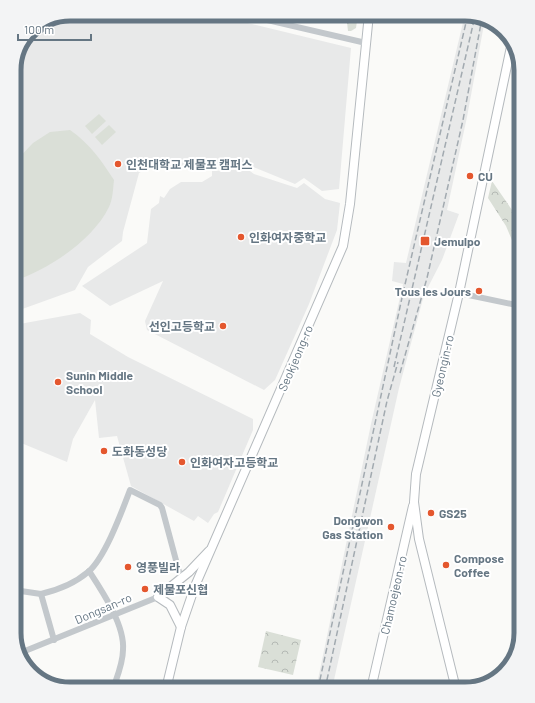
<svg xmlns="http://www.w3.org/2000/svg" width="535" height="703" viewBox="0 0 535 703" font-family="Barlow,'Noto Sans KR',sans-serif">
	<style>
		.built { fill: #e8e9e9 }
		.grass { fill: #dadfd7 }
		.forest { fill: url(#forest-crowns) }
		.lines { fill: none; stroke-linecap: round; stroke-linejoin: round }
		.major-casing { stroke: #b5babe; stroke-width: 10 }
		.minor { stroke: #c3c8cc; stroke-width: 6 }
		.major { stroke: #fff; stroke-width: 8 }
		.rail { stroke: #a2aab0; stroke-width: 1.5; stroke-dasharray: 6 3; stroke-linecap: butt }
		.poi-dot { fill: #e4572e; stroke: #fff; stroke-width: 1.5 }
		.labels { text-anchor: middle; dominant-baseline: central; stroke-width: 4; stroke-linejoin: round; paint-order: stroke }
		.poi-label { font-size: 12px; font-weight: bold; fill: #657683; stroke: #fff; text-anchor: start }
		.street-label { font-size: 12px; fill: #657683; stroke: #fff }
		.rim { fill: none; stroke: #657683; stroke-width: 5 }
	</style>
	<defs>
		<pattern id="forest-crowns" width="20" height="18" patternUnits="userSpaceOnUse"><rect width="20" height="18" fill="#dadfd7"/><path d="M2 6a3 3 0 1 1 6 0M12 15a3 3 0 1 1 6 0" fill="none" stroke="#b4b9b4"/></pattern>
	</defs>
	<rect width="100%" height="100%" fill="#fafaf8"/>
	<g class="built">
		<polygon points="70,14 210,14 351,48 339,189 322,191 304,178 295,184 241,162 146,169 139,173 123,232 122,241 88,267 75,290 14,312 14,66 33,28"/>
		<polygon points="465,14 485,19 467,117 447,210 459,214 442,260 424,295 399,388 332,689 316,689 371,424 403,284 392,281 394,262 406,263"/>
		<polygon points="247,169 254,174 297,188 304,183 325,199 340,203 337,230 309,304 275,380 264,390 147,330 145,321 163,281 110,306 82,286 147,243 151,209 159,203 160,196 164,198 170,189 181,182 202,182 212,176 212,171"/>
		<polygon points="80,313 91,320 90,334 128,357 253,419 253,430 218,512 214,514 208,523 198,516 194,521 131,486 117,436 99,438 95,400 73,439 67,462 14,440 14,325"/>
	</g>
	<g class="grass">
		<polygon points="99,114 106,121 92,134 85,126"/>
		<polygon points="109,125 116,132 102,145 95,137"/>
		<path d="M70,130C90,144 101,160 114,180C113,188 113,199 109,207C93,240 48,270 14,281V163L33,143L50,132Z"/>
	</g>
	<g class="forest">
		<polygon points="346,14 358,14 356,28 351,31 348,31"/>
		<polygon points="492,181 521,223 521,256 517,252 506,226 488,198"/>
		<polygon points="266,631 301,640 293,675 258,667"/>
	</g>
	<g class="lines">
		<g class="major-casing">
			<g id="major">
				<polyline points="181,627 170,605 158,597 189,572 209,551"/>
				<polyline points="166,689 181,627 195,586 343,246 350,204 369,14"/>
				<polyline points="371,689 413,506"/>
				<polyline points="456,689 419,539 414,502 416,474 459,293 512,42"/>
			</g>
		</g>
		<g class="minor">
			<polyline points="241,14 366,43"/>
			<polyline points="459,293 521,306"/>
			<path d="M89,571C102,591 125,625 123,650C123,663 117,677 113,689"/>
			<polyline points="14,590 41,594 54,640"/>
			<path d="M41,594C58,590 74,584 88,572C105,558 122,511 130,490L160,505L162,508L181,579"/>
			<polyline points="20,653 158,597 195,586"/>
			<polyline points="116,682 148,689"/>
		</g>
		<use href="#major" class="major"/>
		<g class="rail">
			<polyline points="394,367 475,16"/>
			<polyline points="400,373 427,278 463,120 482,18"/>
			<polyline points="318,689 403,293 468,14"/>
			<polyline points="325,689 387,401 398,362"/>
		</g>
	</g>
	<g class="poi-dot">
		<circle cx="118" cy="164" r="4"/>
		<circle cx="470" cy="176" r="4"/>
		<circle cx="241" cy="237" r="4"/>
		<rect x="420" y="236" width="10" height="10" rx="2"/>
		<circle cx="479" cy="291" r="4"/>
		<circle cx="223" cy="326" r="4"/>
		<circle cx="58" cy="382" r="4"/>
		<circle cx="104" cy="451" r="4"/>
		<circle cx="182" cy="462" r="4"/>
		<circle cx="431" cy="513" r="4"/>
		<circle cx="391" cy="527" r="4"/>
		<circle cx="446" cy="565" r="4"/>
		<circle cx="128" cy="567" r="4"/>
		<circle cx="145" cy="589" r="4"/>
	</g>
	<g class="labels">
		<g class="poi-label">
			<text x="126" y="164">인천대학교 제물포 캠퍼스</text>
			<text x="478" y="176">CU</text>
			<text x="249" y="237">인화여자중학교</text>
			<text x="434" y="241">Jemulpo</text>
			<text x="471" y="291" text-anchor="end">Tous les Jours</text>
			<text x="215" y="326" text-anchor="end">선인고등학교</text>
			<text x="66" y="375">Sunin Middle<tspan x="66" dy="14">School</tspan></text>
			<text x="112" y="451">도화동성당</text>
			<text x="190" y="462">인화여자고등학교</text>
			<text x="439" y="513">GS25</text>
			<text x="383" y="520" text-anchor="end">Dongwon<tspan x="383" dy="14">Gas Station</tspan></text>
			<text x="454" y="558">Compose<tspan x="454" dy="14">Coffee</tspan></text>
			<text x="136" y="567">영풍빌라</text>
			<text x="153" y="589">제물포신협</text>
		</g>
		<g class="street-label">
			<text transform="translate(295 358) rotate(-67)">Seokjeong-ro</text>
			<text transform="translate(442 366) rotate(-77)">Gyeongin-ro</text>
			<text transform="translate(393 595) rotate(-77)">Chamoejeon-ro</text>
			<text transform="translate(103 608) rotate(-23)">Dongsan-ro</text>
		</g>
	</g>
	<path d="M0 0H535V703H0ZM70 21H465A49 49 0 0 1 514 70V633A49 49 0 0 1 465 682H70A49 49 0 0 1 21 633V70A49 49 0 0 1 70 21Z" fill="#f3f4f5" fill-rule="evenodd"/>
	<path class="rim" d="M70 21H465A49 49 0 0 1 514 70V633A49 49 0 0 1 465 682H70A49 49 0 0 1 21 633V70A49 49 0 0 1 70 21Z"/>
	<path d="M18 34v6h73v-6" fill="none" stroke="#657683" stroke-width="2"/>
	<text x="24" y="34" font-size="12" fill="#657683" stroke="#ffffff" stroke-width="3" paint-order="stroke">100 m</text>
</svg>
